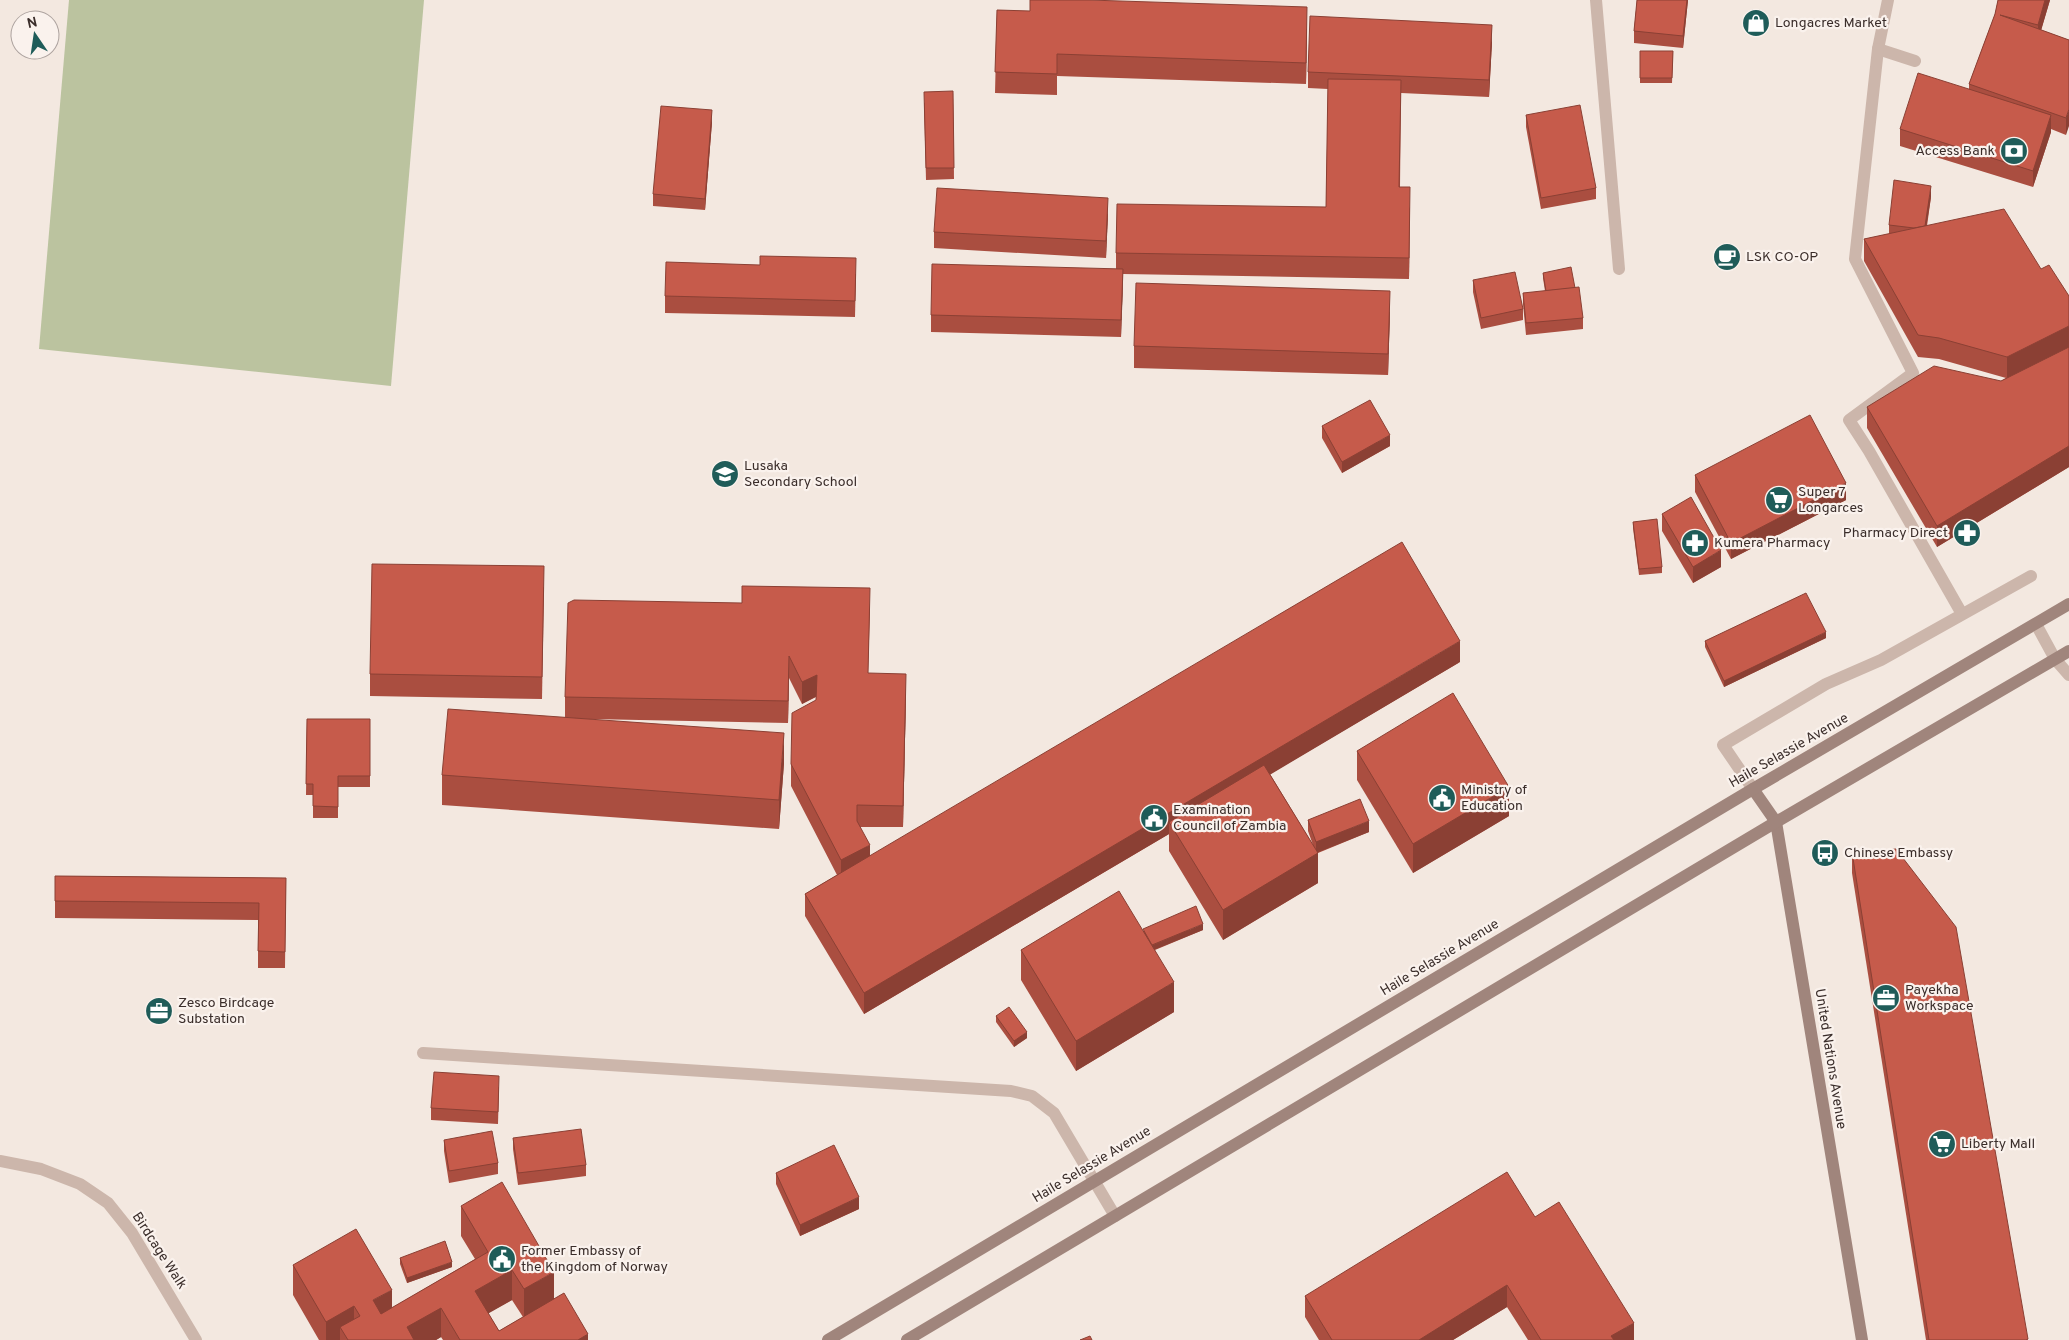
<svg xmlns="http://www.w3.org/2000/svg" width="2069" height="1340" viewBox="0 0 2069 1340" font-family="Overpass,sans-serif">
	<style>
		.green { fill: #bbc39f }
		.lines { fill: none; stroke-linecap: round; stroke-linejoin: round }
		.service { stroke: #ccb6ab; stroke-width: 12 }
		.minor { stroke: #ccb6ab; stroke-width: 12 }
		.secondary { stroke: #a0857c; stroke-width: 12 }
		.wall { fill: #aa4e40; fill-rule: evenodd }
		.shaded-wall { fill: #8b4034 }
		.building { fill: #c65b4b; stroke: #8b4034 }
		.labels { text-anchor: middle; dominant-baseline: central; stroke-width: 4.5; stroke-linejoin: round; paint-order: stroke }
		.poi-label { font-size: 14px; fill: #3a2d2a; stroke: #faf2ed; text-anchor: start }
		.street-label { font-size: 14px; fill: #3a2d2a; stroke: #faf2ed }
	</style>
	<rect width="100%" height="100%" fill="#f3e8e0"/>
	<polygon class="green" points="69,0 424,0 391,386 39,349"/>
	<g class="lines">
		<g class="service">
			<polyline points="1596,0 1619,269"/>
			<polyline points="1888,0 1878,49 1915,61"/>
			<polyline points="1878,49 1855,259 1913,373 1849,420 1869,451 1962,614"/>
			<polyline points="1753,789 1723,745 1826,684 1881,660 2031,576"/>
			<polyline points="423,1053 1011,1091 1032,1096 1054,1113 1115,1216"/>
		</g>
		<g class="minor">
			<polyline points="2036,624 2055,659 2069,675"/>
			<polyline points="0,1161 41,1169 80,1184 108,1203 132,1233 196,1340"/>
		</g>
		<g class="secondary">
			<polyline points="1753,789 1776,822 1862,1340"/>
			<polyline points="828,1340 1753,789 2069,604"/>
			<polyline points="907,1340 1776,822 2069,651"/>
		</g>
	</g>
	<g class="wall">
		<polygon points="1637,0 1688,0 1683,48 1634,43 1634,31"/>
		<polygon points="1998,0 2050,0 2041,30 2069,40 2066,135 2051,129 2051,132 2033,187 1900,146 1900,129 1969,89 1969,84 1995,14"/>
		<polygon points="997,10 1307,29 1306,84 1057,76 1057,95 995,93"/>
		<polygon points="1492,42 1489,97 1401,93 1400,187 1410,209 1409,279 1123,274 1121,337 931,332 931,315 1116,269 1116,253 1326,207 1328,89 1308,88 1308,72"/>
		<polygon points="1640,51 1673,51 1672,83 1640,83"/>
		<polygon points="953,91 954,179 926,180 924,103"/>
		<polygon points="1526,115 1596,188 1596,199 1541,209 1526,127"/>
		<polygon points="712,122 705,210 653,206 653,194"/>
		<polygon points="1931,197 1927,226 2041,269 2069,296 2069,467 1937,547 1867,428 1867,407 2001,381 2006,378 1939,359 1918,357 1864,261 1864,239 1889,234 1889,225"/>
		<polygon points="1108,214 1106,258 934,248 934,232"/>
		<polygon points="1543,273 1583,318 1583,329 1526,335 1523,304 1523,293 1545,291 1543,278"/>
		<polygon points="856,274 855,317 665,313 665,296"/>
		<polygon points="1473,280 1523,309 1523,320 1481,329 1473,292"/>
		<polygon points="1390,312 1388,375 1134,368 1134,346"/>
		<polygon points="1322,426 1390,446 1342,473 1322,438"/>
		<polygon points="1695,475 1846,500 1731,559 1695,492"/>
		<polygon points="1662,514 1721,567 1693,583 1662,531"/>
		<polygon points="1633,522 1662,567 1662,573 1639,575 1633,528"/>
		<polygon points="544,587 542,699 370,696 370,674"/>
		<polygon points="870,610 868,673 906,695 903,827 860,827 870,856 1460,662 1270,774 1313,845 1308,831 1308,820 1369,832 1318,853 1318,883 1223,940 1169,851 1169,834 864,1014 805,916 805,894 837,875 791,786 791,764 816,700 816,697 802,704 789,678 788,723 590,719 784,763 779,829 442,805 442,775 565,717 565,697"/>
		<polygon points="1826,638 1724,687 1705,647 1705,641"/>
		<polygon points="307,719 370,719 370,787 338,787 338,818 313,818 313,795 306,795"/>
		<polygon points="1357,751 1509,816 1413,873 1357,780"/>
		<polygon points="1852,852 2028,1340 1926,1340 1852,873"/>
		<polygon points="55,876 286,878 285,968 258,968 258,920 55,918"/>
		<polygon points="1203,930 1155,950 1174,1012 1076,1071 1021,980 1021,950 1143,931"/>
		<polygon points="996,1016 1027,1038 1014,1047 996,1022"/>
		<polygon points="499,1087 498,1124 431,1120 431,1108"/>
		<polygon points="513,1138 586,1165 586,1176 518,1185 513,1149"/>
		<polygon points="444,1140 498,1163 498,1174 449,1183 444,1151"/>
		<polygon points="776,1173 859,1209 800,1236 776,1184"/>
		<path d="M461,1206L554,1299L588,1340H443L441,1337L436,1340H319L293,1295V1265L392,1308L475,1259L461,1236ZM512,1300L523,1317L499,1331L488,1313Z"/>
		<polygon points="1535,1217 1634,1340 1528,1340 1507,1307 1453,1340 1319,1340 1305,1317 1305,1296"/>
		<polygon points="400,1258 452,1267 407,1283 400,1264"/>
	</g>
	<g class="shaded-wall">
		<polygon points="1687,0 1688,0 1683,48 1683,36"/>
		<polygon points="2045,0 2050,0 2038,41 2038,25"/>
		<polygon points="1307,7 1307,29 1306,84 1306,63"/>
		<polygon points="1492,25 1492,42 1489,97 1489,80"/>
		<polygon points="2069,109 2069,126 2066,135 2066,118"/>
		<polygon points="712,110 712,122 705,210 705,199"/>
		<polygon points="2051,115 2051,132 2033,187 2033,171"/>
		<polygon points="1931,186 1931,197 1924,241 1924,230"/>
		<polygon points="1410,187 1410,209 1409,279 1409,258"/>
		<polygon points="1108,198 1108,214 1106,258 1106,241"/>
		<polygon points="1123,269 1123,286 1121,337 1121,320"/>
		<polygon points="1390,291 1390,312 1388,375 1388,354"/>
		<polygon points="2069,326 2069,348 2007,378 2007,357"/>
		<polygon points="1390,435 1390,446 1342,473 1342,462"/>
		<polygon points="2069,446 2069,467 1937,547 1937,526"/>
		<polygon points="1846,483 1846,500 1731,559 1731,543"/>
		<polygon points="1721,550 1721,567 1693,583 1693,567"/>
		<polygon points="1826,632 1826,638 1724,687 1724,681"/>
		<polygon points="1460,641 1460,662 1175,831 1169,822 1169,834 864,1014 864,993"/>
		<polygon points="789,656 789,678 788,723 788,701"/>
		<polygon points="906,674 906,695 903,827 903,806"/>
		<polygon points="817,675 817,696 802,704 802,682"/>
		<polygon points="784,733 784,763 779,829 779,800"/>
		<polygon points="1509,787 1509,816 1413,873 1413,844"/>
		<polygon points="1369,821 1369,832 1316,853 1316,842"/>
		<polygon points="870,845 870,867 841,882 841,860"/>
		<polygon points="1318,853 1318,883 1223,940 1223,910"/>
		<polygon points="1203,924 1203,930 1151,951 1151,946"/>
		<polygon points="1174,982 1174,1012 1076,1071 1076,1041"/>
		<polygon points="1027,1032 1027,1038 1014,1047 1014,1041"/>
		<polygon points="859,1197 859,1209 800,1236 800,1225"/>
		<polygon points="452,1262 452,1267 407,1283 407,1278"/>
		<polygon points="512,1270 512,1300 475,1321 475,1291"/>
		<polygon points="554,1272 554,1301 524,1319 524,1289"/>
		<polygon points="1507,1285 1507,1307 1453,1340 1419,1340"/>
		<polygon points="392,1290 392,1319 373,1330 373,1300"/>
		<polygon points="354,1306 354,1335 340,1327 340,1340 326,1340 326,1322"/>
		<polygon points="441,1308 441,1337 436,1340 407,1340 407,1327"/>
		<polygon points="1634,1323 1634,1340 1611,1340 1611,1336"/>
		<polygon points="588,1334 588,1340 578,1340"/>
	</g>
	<g class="building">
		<polygon points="1030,0 1089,0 1307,7 1306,63 1057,54 1057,74 995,72 997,10 1030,11"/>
		<polygon points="1637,0 1687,0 1683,36 1634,31"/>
		<polygon points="1998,0 2045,0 2038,25 2000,15 2069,40 2069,109 2066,118 1969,84 1995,14"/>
		<polygon points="1310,16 1492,25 1489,80 1308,72"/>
		<polygon points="1640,51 1673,51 1672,78 1640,78"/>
		<polygon points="1918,73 2051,115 2033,171 1900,129"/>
		<polygon points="1328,79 1401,80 1399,187 1410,187 1409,258 1116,253 1117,204 1326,207"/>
		<polygon points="953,91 954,168 926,168 924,92"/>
		<polygon points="1580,105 1596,188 1541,198 1526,115"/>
		<polygon points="661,106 712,110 705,199 653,194"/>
		<polygon points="1894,180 1931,186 1925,226 1914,228 1889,225"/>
		<polygon points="937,188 1108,198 1106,241 934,232"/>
		<polygon points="2004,209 2041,269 2049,265 2069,296 2069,326 2007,357 1939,338 1918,335 1864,239"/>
		<polygon points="760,256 856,258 855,301 665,296 666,262 760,265"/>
		<polygon points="932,264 1123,269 1121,320 931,315"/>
		<polygon points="1571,267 1575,288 1546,291 1543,273"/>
		<polygon points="1515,272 1523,309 1481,318 1473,280"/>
		<polygon points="1136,283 1390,291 1388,354 1134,346"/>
		<polygon points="1579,287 1583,318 1526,323 1523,293"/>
		<polygon points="2069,347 2069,446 1937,526 1867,407 1934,366 2001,381"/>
		<polygon points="1370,400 1390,435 1342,462 1322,426"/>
		<polygon points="1810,415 1846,483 1731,543 1695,475"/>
		<polygon points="1691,497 1721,550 1693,567 1662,514"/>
		<polygon points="1657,519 1662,567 1639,569 1633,522"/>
		<polygon points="1402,542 1460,641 864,993 805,894"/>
		<polygon points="372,564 544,566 542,677 370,674"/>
		<polygon points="742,586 870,588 868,673 906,674 903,806 857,805 857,821 870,845 841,860 791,764 792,713 816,700 817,675 802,682 789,656 788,701 565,697 568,603 574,600 742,603"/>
		<polygon points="1806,593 1826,632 1724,681 1705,641"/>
		<polygon points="1453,693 1509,787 1413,844 1357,751"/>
		<polygon points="448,709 784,733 779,800 442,775"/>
		<polygon points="307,719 370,719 370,776 338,776 338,807 313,806 313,784 306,784"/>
		<polygon points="1264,765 1318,853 1223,910 1169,822"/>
		<polygon points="1360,799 1369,821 1316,842 1308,820"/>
		<polygon points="1896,849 1956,927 2028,1339 2026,1340 1929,1340 1852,852"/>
		<polygon points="55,876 286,878 285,952 258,951 259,903 55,901"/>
		<polygon points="1119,891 1174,982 1076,1041 1021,950"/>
		<polygon points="1196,906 1203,924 1152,945 1143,929"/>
		<polygon points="1009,1007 1027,1032 1014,1041 996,1016"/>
		<polygon points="434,1072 499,1076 498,1112 431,1108"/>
		<polygon points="581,1129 586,1165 518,1173 513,1138"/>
		<polygon points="492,1131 498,1163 449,1171 444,1140"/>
		<polygon points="834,1145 859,1197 800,1225 776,1173"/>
		<polygon points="1507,1172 1535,1217 1559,1202 1634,1323 1611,1336 1614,1340 1541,1340 1507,1285 1419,1340 1332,1340 1305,1296"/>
		<polygon points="502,1182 554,1272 524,1289 512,1270 475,1291 499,1331 564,1293 588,1334 578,1340 460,1340 441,1308 407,1327 414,1340 348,1340 340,1327 360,1316 354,1306 326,1322 293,1265 356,1229 392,1290 373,1300 381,1314 488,1252 461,1206"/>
		<polygon points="445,1241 452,1262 407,1278 400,1258"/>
		<polygon points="1090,1336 1092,1340 1080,1340"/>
	</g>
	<defs>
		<g id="shop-disc" transform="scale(1.4375)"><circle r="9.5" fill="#1f5c59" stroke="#faf2ed"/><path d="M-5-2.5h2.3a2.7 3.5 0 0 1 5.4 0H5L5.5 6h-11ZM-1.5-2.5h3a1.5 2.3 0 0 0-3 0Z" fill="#fff"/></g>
		<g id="bank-disc" transform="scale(1.4375)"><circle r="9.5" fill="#1f5c59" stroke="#faf2ed"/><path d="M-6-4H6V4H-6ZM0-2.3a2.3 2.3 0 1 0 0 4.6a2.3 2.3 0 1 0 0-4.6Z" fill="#fff"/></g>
		<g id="cafe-disc" transform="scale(1.4375)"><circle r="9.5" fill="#1f5c59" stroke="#faf2ed"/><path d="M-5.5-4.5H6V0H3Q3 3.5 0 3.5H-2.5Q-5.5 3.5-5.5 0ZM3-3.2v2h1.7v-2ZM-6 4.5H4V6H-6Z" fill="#fff"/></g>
		<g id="school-disc" transform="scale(1.4375)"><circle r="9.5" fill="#1f5c59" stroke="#faf2ed"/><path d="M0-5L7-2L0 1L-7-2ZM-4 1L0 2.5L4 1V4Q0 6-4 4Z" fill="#fff"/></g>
		<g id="supermarket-disc" transform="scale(1.4375)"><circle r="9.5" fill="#1f5c59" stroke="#faf2ed"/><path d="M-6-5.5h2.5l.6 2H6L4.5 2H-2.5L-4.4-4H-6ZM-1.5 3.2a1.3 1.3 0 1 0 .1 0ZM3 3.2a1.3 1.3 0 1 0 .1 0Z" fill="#fff"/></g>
		<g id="pharmacy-disc" transform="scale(1.4375)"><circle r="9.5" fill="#1f5c59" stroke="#faf2ed"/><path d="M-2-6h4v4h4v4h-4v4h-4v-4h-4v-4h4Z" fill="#fff"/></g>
		<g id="civic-disc" transform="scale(1.4375)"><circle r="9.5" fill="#1f5c59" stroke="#faf2ed"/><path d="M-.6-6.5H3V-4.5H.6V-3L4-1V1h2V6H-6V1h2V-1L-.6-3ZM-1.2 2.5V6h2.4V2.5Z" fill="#fff"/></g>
		<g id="bus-disc" transform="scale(1.4375)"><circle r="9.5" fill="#1f5c59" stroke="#faf2ed"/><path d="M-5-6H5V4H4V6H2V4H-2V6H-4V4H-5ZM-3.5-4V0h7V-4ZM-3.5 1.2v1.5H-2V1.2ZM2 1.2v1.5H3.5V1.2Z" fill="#fff"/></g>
		<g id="office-disc" transform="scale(1.4375)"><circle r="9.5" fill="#1f5c59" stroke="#faf2ed"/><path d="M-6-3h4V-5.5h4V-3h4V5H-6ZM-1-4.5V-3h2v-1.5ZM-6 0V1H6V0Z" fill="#fff"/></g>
	</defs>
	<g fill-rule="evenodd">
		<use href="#shop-disc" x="1756" y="23"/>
		<use href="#bank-disc" x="2014" y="151"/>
		<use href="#cafe-disc" x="1727" y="257"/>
		<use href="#school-disc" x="725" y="474"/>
		<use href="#supermarket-disc" x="1779" y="500"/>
		<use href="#pharmacy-disc" x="1967" y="533"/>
		<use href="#pharmacy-disc" x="1695" y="543"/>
		<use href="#civic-disc" x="1442" y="798"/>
		<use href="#civic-disc" x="1154" y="818"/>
		<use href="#bus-disc" x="1825" y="853"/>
		<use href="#office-disc" x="1886" y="998"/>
		<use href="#office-disc" x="159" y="1011"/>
		<use href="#supermarket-disc" x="1942" y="1144"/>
		<use href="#civic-disc" x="502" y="1259"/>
	</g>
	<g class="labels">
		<g class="poi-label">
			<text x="1775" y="23">Longacres Market</text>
			<text x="1995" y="151" text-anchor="end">Access Bank</text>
			<text x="1746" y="257">LSK CO-OP</text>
			<text x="744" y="466">Lusaka<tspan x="744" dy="16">Secondary School</tspan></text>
			<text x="1798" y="492">Super 7<tspan x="1798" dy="16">Longarces</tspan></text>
			<text x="1948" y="533" text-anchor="end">Pharmacy Direct</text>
			<text x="1714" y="543">Kumera Pharmacy</text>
			<text x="1461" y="790">Ministry of<tspan x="1461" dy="16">Education</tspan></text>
			<text x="1173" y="810">Examination<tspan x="1173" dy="16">Council of Zambia</tspan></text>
			<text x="1844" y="853">Chinese Embassy</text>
			<text x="1905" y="990">Payekha<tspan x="1905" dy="16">Workspace</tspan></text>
			<text x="178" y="1003">Zesco Birdcage<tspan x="178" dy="16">Substation</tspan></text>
			<text x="1961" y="1144">Liberty Mall</text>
			<text x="521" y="1251">Former Embassy of<tspan x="521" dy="16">the Kingdom of Norway</tspan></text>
		</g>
		<g class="street-label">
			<text transform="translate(1789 751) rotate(-30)">Haile Selassie Avenue</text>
			<text transform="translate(1440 958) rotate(-31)">Haile Selassie Avenue</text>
			<text transform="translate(1830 1059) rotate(81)">United Nations Avenue</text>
			<text transform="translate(1092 1165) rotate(-31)">Haile Selassie Avenue</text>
			<text transform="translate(159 1251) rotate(57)">Birdcage Walk</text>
		</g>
	</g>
	<g transform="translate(35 35) rotate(347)"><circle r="24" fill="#faf2ed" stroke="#ada39f"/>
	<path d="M0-4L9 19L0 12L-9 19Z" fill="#1f5c59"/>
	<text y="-8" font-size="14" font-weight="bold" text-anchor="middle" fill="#3a2d2a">N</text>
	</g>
</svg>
